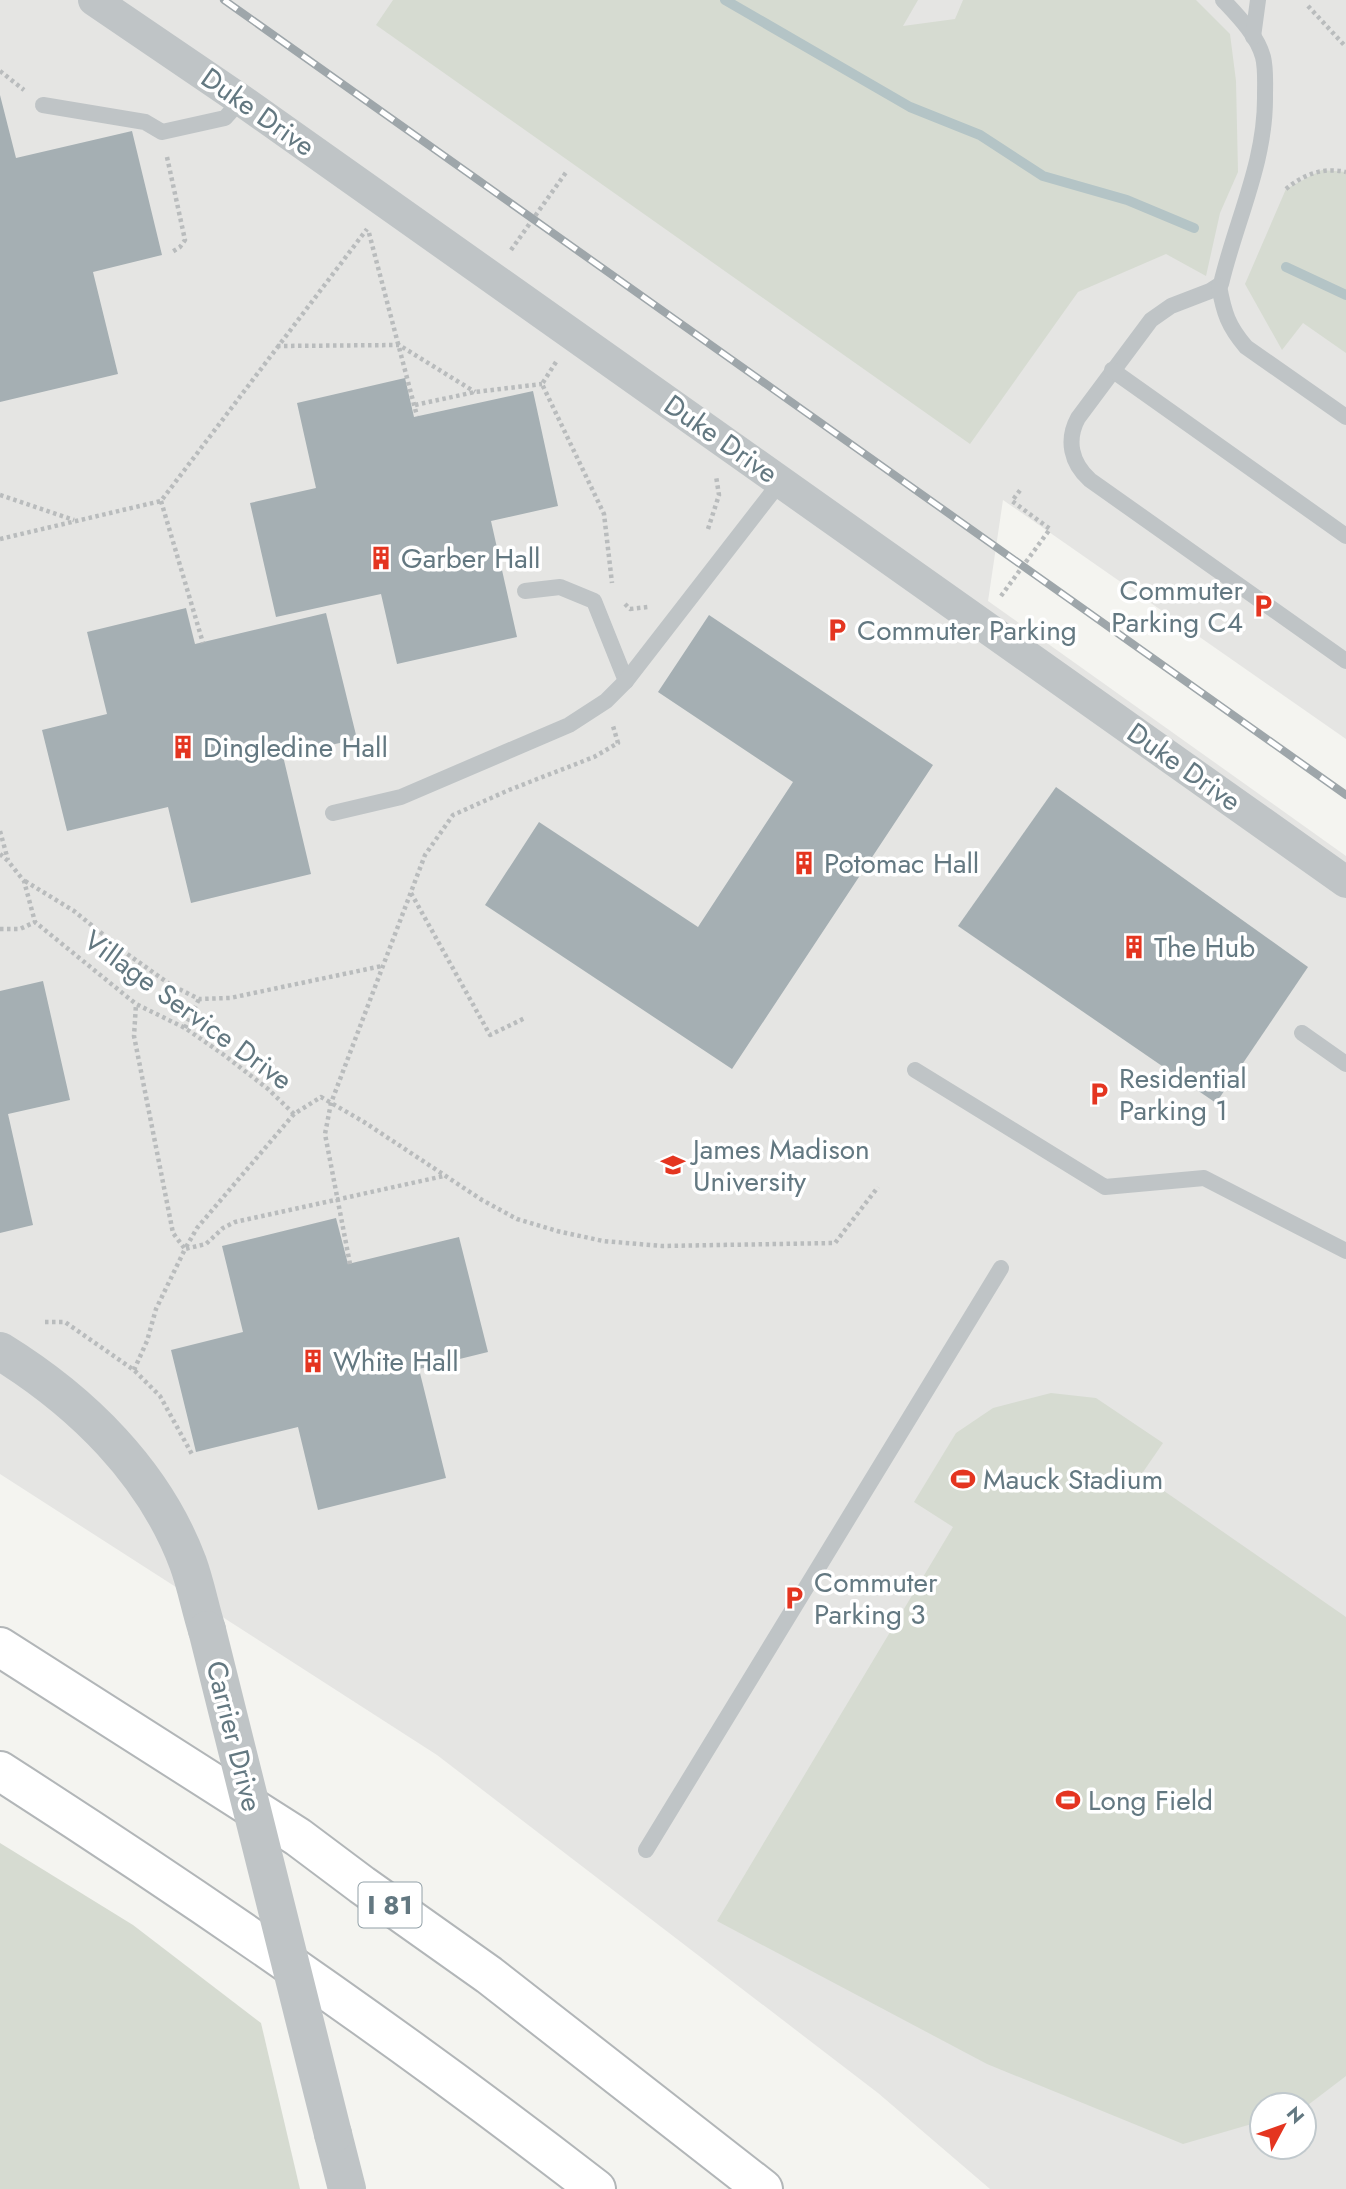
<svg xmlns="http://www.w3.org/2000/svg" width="1346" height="2189" viewBox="0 0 1346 2189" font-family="Jost,sans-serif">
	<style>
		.built { fill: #e5e5e3; fill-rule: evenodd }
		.green { fill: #d6dbd1 }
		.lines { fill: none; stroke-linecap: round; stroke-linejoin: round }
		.stream { stroke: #b4c4c6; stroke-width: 10 }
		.building { fill: #a5afb3 }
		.motorway-casing { stroke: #b2b6b8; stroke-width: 42 }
		.path { stroke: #b9bcbd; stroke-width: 4.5; stroke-dasharray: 3.5 3.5; stroke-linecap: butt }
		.service { stroke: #bfc4c6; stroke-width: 16 }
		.minor { stroke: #bfc4c6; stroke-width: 32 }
		.tertiary { stroke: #bfc4c6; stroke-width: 38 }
		.motorway { stroke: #fff; stroke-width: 38 }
		.rail-casing { stroke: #9ea6aa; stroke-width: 8 }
		.rail { stroke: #fff; stroke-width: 5; stroke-dasharray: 16; stroke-linecap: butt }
		.tertiary-bridge { stroke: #bfc4c6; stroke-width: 38 }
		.labels { text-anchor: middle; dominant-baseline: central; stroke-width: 7; stroke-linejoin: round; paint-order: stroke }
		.shield { fill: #fff; stroke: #92a0a7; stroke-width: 2 }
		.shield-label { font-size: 26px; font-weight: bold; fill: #637881 }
		.street-label { font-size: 28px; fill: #637881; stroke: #fff }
		.poi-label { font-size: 28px; fill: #637881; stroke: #fff; text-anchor: start }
	</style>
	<rect width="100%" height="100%" fill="#f4f4f0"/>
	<path class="built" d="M0,0H1346V739L1003,500L988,601L1346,856V2189H990L878,2093L437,1755L0,1474ZM1262,2105H1304V2147H1262Z"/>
	<g class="green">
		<polygon points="393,0 918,0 903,26 955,19 963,0 1196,0 1230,34 1236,81 1238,172 1220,213 1206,276 1166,254 1078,292 970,444 376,25"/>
		<polygon points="1322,170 1346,172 1346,353 1303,323 1282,350 1245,284 1286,189"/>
		<polygon points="1051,1393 1096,1398 1163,1443 1141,1475 1346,1617 1346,2076 1304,2108 1304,2105 1262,2105 1262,2121 1183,2144 987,2064 717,1921 953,1527 914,1502 956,1433 993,1408"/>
		<polygon points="0,1843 133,1925 261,2023 300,2189 0,2189"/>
	</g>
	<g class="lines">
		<g class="stream">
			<polyline points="725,0 910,107 980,135 1043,176 1127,200 1194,228"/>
			<polyline points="1286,267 1346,295"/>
		</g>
	</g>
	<g class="building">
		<polygon points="0,95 16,158 132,131 162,255 93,272 118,374 0,402"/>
		<polygon points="405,378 414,417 533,391 558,506 491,521 517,637 397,664 381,594 276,617 250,503 316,488 297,403"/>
		<polygon points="186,608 195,644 326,613 357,739 283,756 311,874 191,903 168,807 67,831 42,730 107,714 87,632"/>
		<polygon points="709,615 933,765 732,1069 485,905 539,822 698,927 793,782 658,692"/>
		<polygon points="1056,787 1308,967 1216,1103 958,926"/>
		<polygon points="43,981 70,1100 8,1114 33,1225 0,1233 0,991"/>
		<polygon points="336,1218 348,1264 459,1237 488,1352 419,1369 446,1478 318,1510 298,1427 196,1452 171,1350 243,1332 222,1246"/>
	</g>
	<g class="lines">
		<g class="motorway-casing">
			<g id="motorway">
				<polyline points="0,1647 298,1837 362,1885 489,1975 763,2189"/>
				<path d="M0,1771C204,1902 404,2040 596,2189"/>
			</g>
		</g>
		<g class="path">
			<polyline points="1308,6 1346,47"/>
			<polyline points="0,71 24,90"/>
			<polyline points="167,157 185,240 180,247 172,252"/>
			<path d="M1286,189C1304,174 1323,167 1346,172"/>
			<polyline points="369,233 417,416"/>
			<polyline points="511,250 567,171"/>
			<polyline points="277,346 399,345 475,392"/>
			<polyline points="556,362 542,384 604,514 612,583"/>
			<polyline points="415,405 475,392 542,384"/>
			<polyline points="0,495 74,520"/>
			<polyline points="161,501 203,643"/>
			<polyline points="708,529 719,495 716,476"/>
			<polyline points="0,539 161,501 367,229"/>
			<polyline points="1001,596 1050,529 1012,501 1021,489"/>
			<polyline points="625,604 630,609 648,607"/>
			<polyline points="0,831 8,860"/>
			<polyline points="0,854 8,861 24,881 35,922 136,1004 185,1028 224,1055 268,1089 294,1114 321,1097 364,1122 482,1200 517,1219 557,1231 603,1241 662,1246 835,1243 878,1187"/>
			<polyline points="25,881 74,911 126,953 171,985 199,999 230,998 382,966"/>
			<polyline points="411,893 490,1035 525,1018"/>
			<polyline points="0,929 20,929 35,922"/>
			<polyline points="185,1028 199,999"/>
			<polyline points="294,1114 197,1228 185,1249 206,1244 223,1228 235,1222 444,1176"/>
			<polyline points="350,1264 325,1134 331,1103 425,855 453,815 509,790 594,757 618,743 613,726"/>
			<polyline points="45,1322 65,1322 134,1370 160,1396 193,1456"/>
			<polyline points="134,1370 147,1341 156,1309 185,1249 173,1233 134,1036 136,1004"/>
		</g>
		<g class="service">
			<path d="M1223,0C1238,16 1257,35 1263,57C1266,69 1265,83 1265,95C1266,162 1236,220 1221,284L1210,291L1171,306L1151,320L1078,418C1066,440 1071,463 1090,480L1346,661"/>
			<polyline points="1253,37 1258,0"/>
			<polyline points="43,105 145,122 162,132 225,118 241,100"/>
			<path d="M1219,286C1224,313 1228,326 1246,347L1346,417"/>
			<polyline points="1112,370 1346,536"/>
			<polyline points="525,591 560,587 594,601 626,681"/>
			<polyline points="333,813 401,797 569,725 606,701 626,681 781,481"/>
			<polyline points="1302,1033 1346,1064"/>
			<polyline points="915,1070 1105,1187 1204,1178 1346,1251"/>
			<polyline points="646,1850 1001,1268"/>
		</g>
		<polyline class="minor" points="94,0 241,100 1346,882"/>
		<g class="tertiary">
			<path d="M0,1351C81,1401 154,1472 188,1563C196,1585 200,1608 207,1630"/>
			<polyline points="333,2134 347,2189"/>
		</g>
		<use href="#motorway" class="motorway"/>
		<g class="rail-casing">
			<polyline id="rail" points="224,0 1346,795"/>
		</g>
		<use href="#rail" class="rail"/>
		<polyline class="tertiary-bridge" points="207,1630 333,2134"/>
	</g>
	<defs>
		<g id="building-bare" transform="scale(1.89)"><path d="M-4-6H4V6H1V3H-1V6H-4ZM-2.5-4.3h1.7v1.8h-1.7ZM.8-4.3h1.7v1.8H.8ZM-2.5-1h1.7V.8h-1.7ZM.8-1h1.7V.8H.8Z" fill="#e43520" stroke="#fff" stroke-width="2.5" paint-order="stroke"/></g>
		<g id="parking-bare" transform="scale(1.89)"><path d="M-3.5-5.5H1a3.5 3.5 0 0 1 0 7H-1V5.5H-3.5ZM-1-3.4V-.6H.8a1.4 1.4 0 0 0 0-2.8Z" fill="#e43520" stroke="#fff" stroke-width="2.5" paint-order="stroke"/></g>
		<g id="university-bare" transform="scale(1.89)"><path d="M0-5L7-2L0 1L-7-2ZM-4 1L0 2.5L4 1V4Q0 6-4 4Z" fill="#e43520" stroke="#fff" stroke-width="2.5" paint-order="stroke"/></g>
		<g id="stadium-bare" transform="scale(1.89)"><path d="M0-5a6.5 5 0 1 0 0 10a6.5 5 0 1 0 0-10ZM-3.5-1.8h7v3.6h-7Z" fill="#e43520" stroke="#fff" stroke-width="2.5" paint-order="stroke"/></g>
	</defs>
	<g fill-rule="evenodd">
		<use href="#building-bare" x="381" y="558"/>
		<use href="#parking-bare" x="1263" y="606"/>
		<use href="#parking-bare" x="837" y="630"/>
		<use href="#building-bare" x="183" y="747"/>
		<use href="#building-bare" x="804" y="863"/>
		<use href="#building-bare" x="1134" y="947"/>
		<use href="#parking-bare" x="1099" y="1094"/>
		<use href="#university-bare" x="673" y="1165"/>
		<use href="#building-bare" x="313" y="1361"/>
		<use href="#stadium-bare" x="963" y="1479"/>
		<use href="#parking-bare" x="794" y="1598"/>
		<use href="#stadium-bare" x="1068" y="1800"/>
	</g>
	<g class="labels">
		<rect class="shield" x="358.5" y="1882.5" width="63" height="45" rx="5"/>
		<g class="shield-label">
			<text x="390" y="1905">I 81</text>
		</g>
		<g class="street-label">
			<text transform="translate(258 112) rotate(35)">Duke Drive</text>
			<text transform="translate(721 439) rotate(35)">Duke Drive</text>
			<text transform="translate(1184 767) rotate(35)">Duke Drive</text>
			<text transform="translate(188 1010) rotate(36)">Village Service Drive</text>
			<text transform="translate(234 1736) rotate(76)">Carrier Drive</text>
		</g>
		<g class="poi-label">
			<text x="401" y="558">Garber Hall</text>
			<text x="1243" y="590" text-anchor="end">Commuter<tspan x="1243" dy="32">Parking C4</tspan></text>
			<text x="857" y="630">Commuter Parking</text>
			<text x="203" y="747">Dingledine Hall</text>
			<text x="824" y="863">Potomac Hall</text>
			<text x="1154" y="947">The Hub</text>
			<text x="1119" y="1078">Residential<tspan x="1119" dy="32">Parking 1</tspan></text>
			<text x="693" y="1149">James Madison<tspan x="693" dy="32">University</tspan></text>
			<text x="333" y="1361">White Hall</text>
			<text x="983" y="1479">Mauck Stadium</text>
			<text x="814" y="1582">Commuter<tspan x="814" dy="32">Parking 3</tspan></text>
			<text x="1088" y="1800">Long Field</text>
		</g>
	</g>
	<g transform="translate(1283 2126) rotate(49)"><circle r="33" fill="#ffffff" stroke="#c1c9cd" stroke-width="2"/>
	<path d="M0-5L12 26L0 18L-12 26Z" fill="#e43520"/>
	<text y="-10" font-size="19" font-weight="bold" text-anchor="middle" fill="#637881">N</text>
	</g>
</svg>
